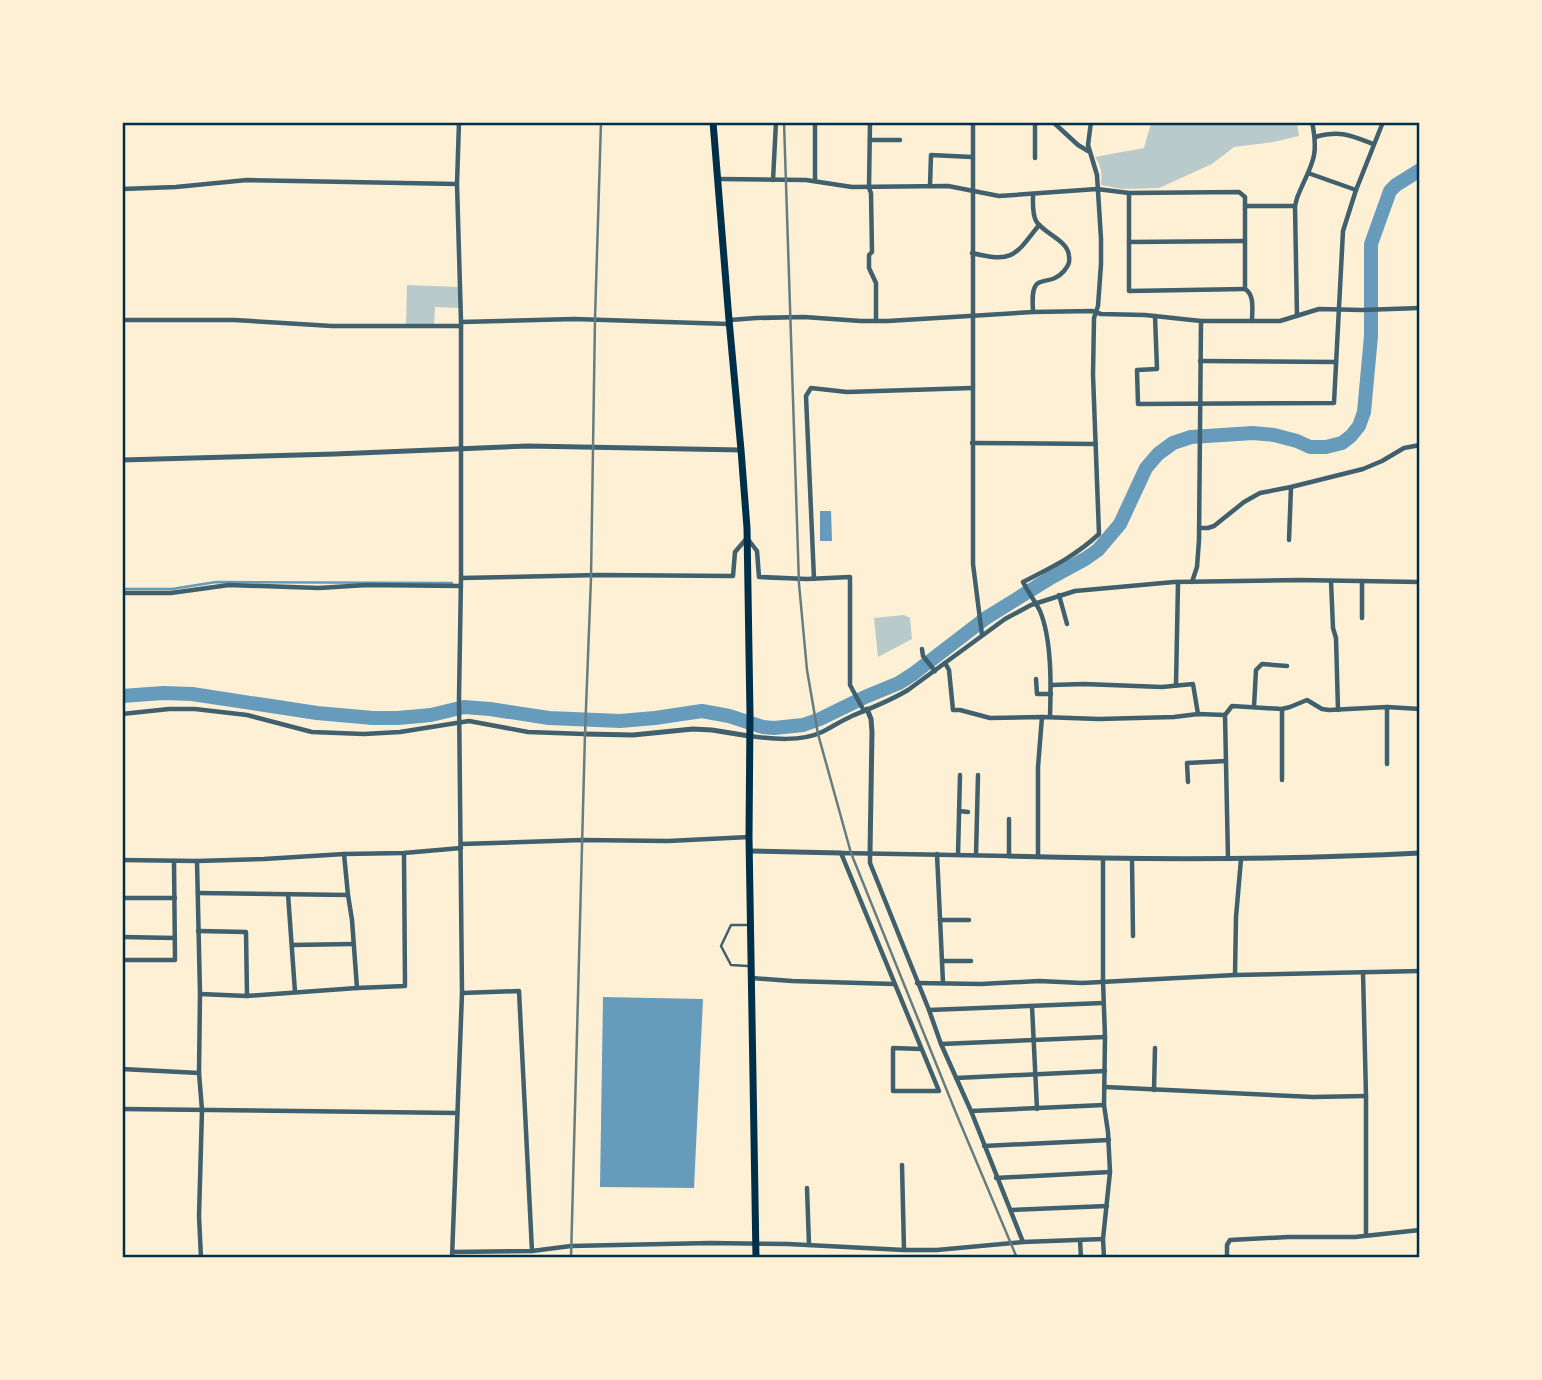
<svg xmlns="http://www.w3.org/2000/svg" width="1542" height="1380" viewBox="0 0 1542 1380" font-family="Helvetica,sans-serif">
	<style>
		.green { fill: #b9caca }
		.water { fill: #669bbc }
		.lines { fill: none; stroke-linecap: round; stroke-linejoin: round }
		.stream { stroke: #669bbc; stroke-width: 2.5 }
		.river { stroke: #669bbc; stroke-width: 14 }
		.service { stroke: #3f606c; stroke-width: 2.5 }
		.minor { stroke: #3f606c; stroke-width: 4.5 }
		.tertiary { stroke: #3f606c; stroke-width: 5 }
		.trunk { stroke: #003049; stroke-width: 7 }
		.rail { stroke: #657d81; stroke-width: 2.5 }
		.neatline { fill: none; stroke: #003049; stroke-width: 2.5 }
	</style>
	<rect width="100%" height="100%" fill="#fdf0d5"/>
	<g class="green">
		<path d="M1151,123H1297L1299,136L1273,142L1234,147L1212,164L1159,188L1122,189L1101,185C1102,174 1102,167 1095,157L1144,148Z"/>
		<polygon points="407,285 460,287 460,308 435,307 434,326 406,325"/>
		<polygon points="904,615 910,618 912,639 878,657 874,618"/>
	</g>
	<g class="water">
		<polygon points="820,511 831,511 832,541 820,541"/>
		<polygon points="603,997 703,999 694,1188 600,1187"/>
	</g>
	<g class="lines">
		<polyline class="stream" points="122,589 172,589 216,582 452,583"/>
		<polyline class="river" points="122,696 163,693 192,694 317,713 373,718 398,718 431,715 464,707 490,709 549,718 620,721 655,718 702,711 729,716 763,727 774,728 803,725 820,719 865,697 899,683 913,674 986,618 1052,577 1085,559 1098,550 1120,524 1146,468 1158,454 1173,443 1191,437 1253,433 1274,435 1297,441 1310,447 1326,447 1342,443 1351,436 1359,426 1364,412 1371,336 1371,244 1390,191 1396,185 1420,170"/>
		<polyline class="service" points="748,966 731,965 721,946 731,925 750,925"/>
		<g class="minor">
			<polyline points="870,122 869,188 871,193 872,252 869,255 869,268 876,283 876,321"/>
			<polyline points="973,122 973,564 982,635"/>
			<polyline points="1053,122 1078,145 1088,151"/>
			<path d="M1315,137C1340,130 1350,135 1373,144"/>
			<polyline points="870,140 900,140"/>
			<polyline points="1035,158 1035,122"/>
			<polyline points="1308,173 1356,190"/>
			<path d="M718,179L806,180L852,187L948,186L999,196L1097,189L1129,193L1239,192L1245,197V289C1255,295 1252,310 1252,321"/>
			<polyline points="773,180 776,122"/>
			<polyline points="815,181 815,122"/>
			<polyline points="930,186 931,155 972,157"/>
			<polyline points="122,189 176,187 247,180 457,184"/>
			<path d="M1033,194C1033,203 1032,213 1036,221C1044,234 1068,240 1069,256C1070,263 1068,266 1064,271C1053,284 1041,278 1036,285C1031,292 1033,304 1033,312"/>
			<polyline points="1129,194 1129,291 1245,289"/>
			<polyline points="1245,206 1295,206"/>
			<polyline points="1129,242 1245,241"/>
			<path d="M972,253C1013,263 1015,256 1039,225"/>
			<polyline points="1155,316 1157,369 1137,370 1138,404 1334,403 1343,231 1356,190 1383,122"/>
			<path d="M1297,316L1295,206L1297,198C1310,165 1320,160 1312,122"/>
			<polyline points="122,320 234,320 332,326 461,326"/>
			<polyline points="730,320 756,318 804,317 861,321 888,321 1033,312 1092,311 1101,314 1145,315 1201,321 1280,321 1319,309 1362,310 1420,308"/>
			<polyline points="461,322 574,319 729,324"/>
			<polyline points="1200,361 1336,362"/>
			<polyline points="972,443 1096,444"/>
			<polyline points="1199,528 1208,528 1214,526 1244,502 1260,493 1291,487 1363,469 1382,461 1404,448 1420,445"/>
			<polyline points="1289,540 1291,487"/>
			<polyline points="461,578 599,575 733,576 735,552 747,538 757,551 759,577 807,579 850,577 850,685 864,711"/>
			<polyline points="814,579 806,396 811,388 847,392 972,388"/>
			<polyline points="1331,581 1333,628 1336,638 1338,710"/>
			<polyline points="1192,582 1197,567 1199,540 1201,321"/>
			<polyline points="122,593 171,593 229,585 319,588 367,585 461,586"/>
			<polyline points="1059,595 1067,624"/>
			<polyline points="1362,618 1362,581"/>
			<polyline points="922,649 923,656 935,671"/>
			<polyline points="945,663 949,670 953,710 960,710 990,718 1042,717 1099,719 1174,717 1198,714 1225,715"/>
			<polyline points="1036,679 1037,694 1051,694"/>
			<polyline points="1051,685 1084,684 1162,687 1193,684 1198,714"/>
			<polyline points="1176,685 1178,582"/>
			<polyline points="1254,707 1256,670 1262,664 1287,666"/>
			<polyline points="122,714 169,709 195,709 247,715 312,732 364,734 400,732 469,721 528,732 585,734"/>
			<path d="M1050,717C1051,686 1052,640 1040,611C1035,601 1028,592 1023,582C1052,567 1074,557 1099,534L1093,375L1094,318L1098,306L1101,264V239L1097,175L1088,145L1091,122"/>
			<path d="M750,736C772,739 801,742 822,732C832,727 841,721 852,716C871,708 890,701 908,690L1005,619L1031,605L1075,591L1174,582L1299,580L1420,582"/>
			<polyline points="1387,764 1387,707"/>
			<polyline points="1282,780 1282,709"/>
			<polyline points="1188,782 1187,763 1226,761"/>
			<polyline points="959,811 968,812"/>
			<polyline points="461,844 582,840 668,841 749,837"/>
			<polyline points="870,853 870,863 929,1010 941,1044 971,1111 1023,1242"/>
			<polyline points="344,854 348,895 352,920 357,988"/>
			<polyline points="937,854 943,983"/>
			<polyline points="958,855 960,775"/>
			<polyline points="976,855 978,775"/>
			<polyline points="1038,857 1038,767 1042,717"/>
			<polyline points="1103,859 1103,981 1105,1037 1104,1105 1108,1132 1110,1172 1103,1239 1104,1258"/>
			<polyline points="1132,859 1133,936"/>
			<polyline points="1228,859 1225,715 1232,706 1282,709 1290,707 1307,700 1322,709 1329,710 1387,707 1420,709"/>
			<polyline points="122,860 197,861 264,859 344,854 404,853 461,848"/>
			<polyline points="197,861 200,994 199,1073"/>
			<polyline points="198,893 348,895"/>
			<polyline points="288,894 295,992"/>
			<polyline points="122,898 175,898"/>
			<polyline points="940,920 969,920"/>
			<polyline points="198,931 246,932 247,996"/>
			<polyline points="122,937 175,938"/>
			<polyline points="292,945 353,944"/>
			<polyline points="122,960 175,960 174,861"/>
			<polyline points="942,961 971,961"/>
			<polyline points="1363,972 1366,1096 1366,1235"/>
			<polyline points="1235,975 1236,917 1241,859"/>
			<polyline points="752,978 792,981 894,984"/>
			<polyline points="917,983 981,984 1039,981 1082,983 1235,975 1420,971"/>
			<polyline points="462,993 519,991 532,1251"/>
			<polyline points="200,994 247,996 357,988 405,986 404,853"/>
			<polyline points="1032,1006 1037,1109"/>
			<polyline points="929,1010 1103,1003"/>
			<polyline points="941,1044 1105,1037"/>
			<polyline points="921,1049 893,1048 893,1091 939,1091 841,853 1009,856 1009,819"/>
			<polyline points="122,1069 199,1073 202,1110 199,1216 201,1258"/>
			<polyline points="956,1078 1105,1071"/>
			<polyline points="1105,1087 1313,1097 1366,1096"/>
			<polyline points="1154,1090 1155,1048"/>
			<polyline points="122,1109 457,1113"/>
			<polyline points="971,1111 1104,1105"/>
			<polyline points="984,1146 1109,1140"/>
			<polyline points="902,1165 904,1250"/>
			<polyline points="996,1178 1110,1172"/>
			<polyline points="807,1188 809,1245"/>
			<polyline points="1012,1210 1107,1206"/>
			<polyline points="1080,1240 1081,1258"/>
			<polyline points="452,1252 532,1251 571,1246 710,1243 788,1244 904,1250 937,1250 1023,1242 1103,1239"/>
			<polyline points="452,1258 462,993 459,697 461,578 461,322 457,184 459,122"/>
			<polyline points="1227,1258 1227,1245 1230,1240 1288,1237 1355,1237 1420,1230"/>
		</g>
		<g class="tertiary">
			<polyline points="122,460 335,454 528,446 741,450"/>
			<polyline points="867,709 871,719 872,732 870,853"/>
			<polyline points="585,734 633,735 693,729 712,730 749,736"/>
			<polyline points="749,851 841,853"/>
			<path d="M1009,856C1146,860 1283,860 1420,853"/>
		</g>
		<polyline class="trunk" points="713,122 729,320 741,450 747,528 750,715 749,837 756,1258"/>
		<g class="rail">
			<polyline points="784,122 799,584 807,670 818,734 851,853 956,1113 1017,1258"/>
			<polyline points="571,1258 585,734 591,578 595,319 601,122"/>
		</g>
	</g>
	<rect width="1542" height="1380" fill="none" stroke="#fdf0d5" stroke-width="248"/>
	<rect x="124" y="124" width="1294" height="1132" class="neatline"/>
</svg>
